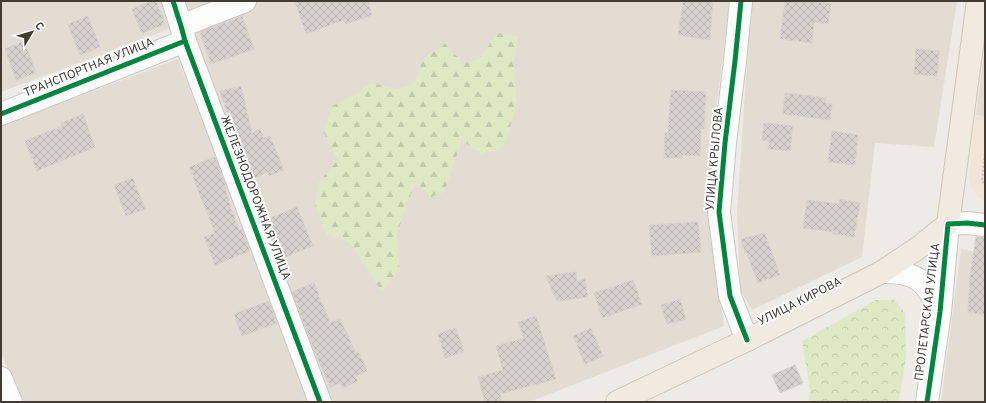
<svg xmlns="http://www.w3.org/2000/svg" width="986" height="403" viewBox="0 0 986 403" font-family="Overpass,sans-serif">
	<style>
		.residential { fill: #e3dcd2 }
		.commercial { fill: #f2e4d7 }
		.forest { fill: url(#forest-firs) }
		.park { fill: url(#park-crowns) }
		.building { fill: url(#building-cross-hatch); stroke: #d6d1cc }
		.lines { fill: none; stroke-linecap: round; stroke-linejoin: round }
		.minor-casing { stroke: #cac6c2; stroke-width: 24 }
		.major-casing { stroke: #d1c5b2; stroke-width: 24 }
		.path { stroke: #ccc9c5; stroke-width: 2.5; stroke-dasharray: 2 2; stroke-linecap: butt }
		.minor { stroke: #fcfcfb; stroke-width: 22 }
		.major { stroke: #f0eae1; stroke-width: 22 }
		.cycleway-casing { stroke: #fff; stroke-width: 8 }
		.cycleway { stroke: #00873e; stroke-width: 5 }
		.labels { text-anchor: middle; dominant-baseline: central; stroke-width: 4; stroke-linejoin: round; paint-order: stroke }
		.street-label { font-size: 12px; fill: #433b32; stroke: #fff }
	</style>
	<defs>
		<pattern id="forest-firs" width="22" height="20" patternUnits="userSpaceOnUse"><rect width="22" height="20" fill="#dee9c4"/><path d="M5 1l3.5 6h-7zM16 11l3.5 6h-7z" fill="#c0c9a9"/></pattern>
		<pattern id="park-crowns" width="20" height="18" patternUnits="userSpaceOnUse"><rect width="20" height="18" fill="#dee9c4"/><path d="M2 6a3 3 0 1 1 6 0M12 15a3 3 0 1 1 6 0" fill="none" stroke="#c0c9a9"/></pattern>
		<pattern id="building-cross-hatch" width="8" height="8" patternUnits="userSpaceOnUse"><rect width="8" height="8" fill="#d6d1cd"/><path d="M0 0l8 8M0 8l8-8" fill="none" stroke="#b9b4b0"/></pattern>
	</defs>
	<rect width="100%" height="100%" fill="#eeeae6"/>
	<g class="residential">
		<polygon points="1,1 163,1 172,28 1,92"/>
		<polygon points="184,1 226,1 190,16"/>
		<polygon points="259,1 730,1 713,133 711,228 724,326 529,402 328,402 188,27"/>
		<polygon points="751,1 957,1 934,147 875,143 862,257 752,310 740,290 737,212"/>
		<polygon points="985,45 985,117 976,115"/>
		<polygon points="178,59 312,402 21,402 1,353 1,126"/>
		<polygon points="961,249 985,254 985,402 941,402"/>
	</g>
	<polygon class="commercial" points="976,115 985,117 985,202 978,197 972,188 969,178"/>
	<polygon class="forest" points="498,33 518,36 514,61 517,103 504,147 482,155 462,140 444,192 431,197 416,184 408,200 397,234 399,268 382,292 350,243 325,233 315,205 319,182 338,160 323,131 332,106 356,94 371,83 398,89 415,83 423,59 445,44 462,62 478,60"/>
	<polygon class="park" points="876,300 894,300 905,312 906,356 899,402 809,402 810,391 802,341"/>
	<g class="building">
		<polygon points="152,1 156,1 165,24 142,33 132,9"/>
		<polygon points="295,1 368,1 372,15 346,24 344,20 306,34"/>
		<polygon points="683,1 713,1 710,40 678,35"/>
		<polygon points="785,1 812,1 831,4 828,24 814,22 812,43 780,39"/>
		<polygon points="88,16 100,47 80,55 68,24"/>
		<polygon points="242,16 254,49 211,64 200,32"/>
		<polygon points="24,41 36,73 16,80 5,49"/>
		<polygon points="916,49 939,51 937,76 914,74"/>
		<polygon points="241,86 252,133 260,129 264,138 270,136 284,170 269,176 268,172 250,180 238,147 239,147 220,91"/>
		<polygon points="671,90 706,92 704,129 701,129 700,156 682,155 682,158 664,158 665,133 668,133"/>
		<polygon points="785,93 826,98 825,103 832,104 830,120 783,114"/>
		<polygon points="83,114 95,147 37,171 25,141 62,126 61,123"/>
		<polygon points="764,123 793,126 790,151 768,149 769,141 762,140"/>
		<polygon points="832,131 858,135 855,165 828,162"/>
		<polygon points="215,157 227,189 225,190 229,200 228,200 239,230 242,229 250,251 215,265 204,237 215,233 189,167"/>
		<polygon points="133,178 145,209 126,216 114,185"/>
		<polygon points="840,199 860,203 854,237 833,234 834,232 803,228 807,200 839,204"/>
		<polygon points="297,207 313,246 280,259 265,220"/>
		<polygon points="698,222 701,252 652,256 649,225"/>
		<polygon points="765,233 780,275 758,283 747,253 745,253 741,239"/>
		<polygon points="976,237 985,237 985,314 968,313 970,275"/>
		<polygon points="576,272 577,281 585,279 588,297 557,301 546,276"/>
		<polygon points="633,280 642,304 602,318 594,293"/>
		<polygon points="314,283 330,323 340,319 356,353 359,352 367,371 355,376 358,381 343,388 340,383 330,387 309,337 292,292"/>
		<polygon points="680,299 686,319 667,324 661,305"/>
		<polygon points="269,301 277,323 242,336 234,314"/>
		<polygon points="536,316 556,379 500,394 502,402 485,402 478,377 503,370 496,346 524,338 518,322"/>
		<polygon points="456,328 464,352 445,358 438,334"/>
		<polygon points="591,328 603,356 585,364 573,336"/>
		<polygon points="795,365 803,383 780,393 772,375"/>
	</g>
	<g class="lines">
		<g class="minor-casing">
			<g id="minor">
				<polyline points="173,1 181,26 185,41 320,402"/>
				<polyline points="741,1 735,61 725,143 719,212 730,296 747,340"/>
				<polyline points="181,26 245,1"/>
				<polyline points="1,114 185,41"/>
				<path d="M882,272C918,271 927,282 940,312"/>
				<polyline points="1,378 11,402"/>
				<polyline points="927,402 940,312 948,224 967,223 985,225"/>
			</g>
		</g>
		<g class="major-casing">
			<polyline id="major" points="617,402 747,340 882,272 918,248 948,224 978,1"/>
		</g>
		<polyline class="path" points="985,154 982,181 985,185"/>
		<use href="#minor" class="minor"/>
		<use href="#major" class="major"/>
		<g class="cycleway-casing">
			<g id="cycleway">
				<polyline points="173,1 181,26 185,41 320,402"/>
				<polyline points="741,1 735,61 725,143 719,212 730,296 747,340"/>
				<polyline points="1,114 185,41"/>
				<polyline points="927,402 940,312 948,224 967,223 985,225"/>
			</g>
		</g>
		<use href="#cycleway" class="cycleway"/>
	</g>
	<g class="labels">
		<g class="street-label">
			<text transform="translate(89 68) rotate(-22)">ТРАНСПОРТНАЯ УЛИЦА</text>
			<text transform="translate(715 159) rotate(-85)">УЛИЦА КРЫЛОВА</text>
			<text transform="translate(255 198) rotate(69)">ЖЕЛЕЗНОДОРОЖНАЯ УЛИЦА</text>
			<text transform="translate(800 302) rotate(-27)">УЛИЦА КИРОВА</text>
			<text transform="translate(928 312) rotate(-83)">ПРОЛЕТАРСКАЯ УЛИЦА</text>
		</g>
	</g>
	<rect width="986" height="403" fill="none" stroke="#433b32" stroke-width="4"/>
	<g transform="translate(32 32) rotate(52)" stroke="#ffffff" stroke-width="3" paint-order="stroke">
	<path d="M0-3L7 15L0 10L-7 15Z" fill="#433b32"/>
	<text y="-6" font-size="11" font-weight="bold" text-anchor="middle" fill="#433b32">С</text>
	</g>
</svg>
